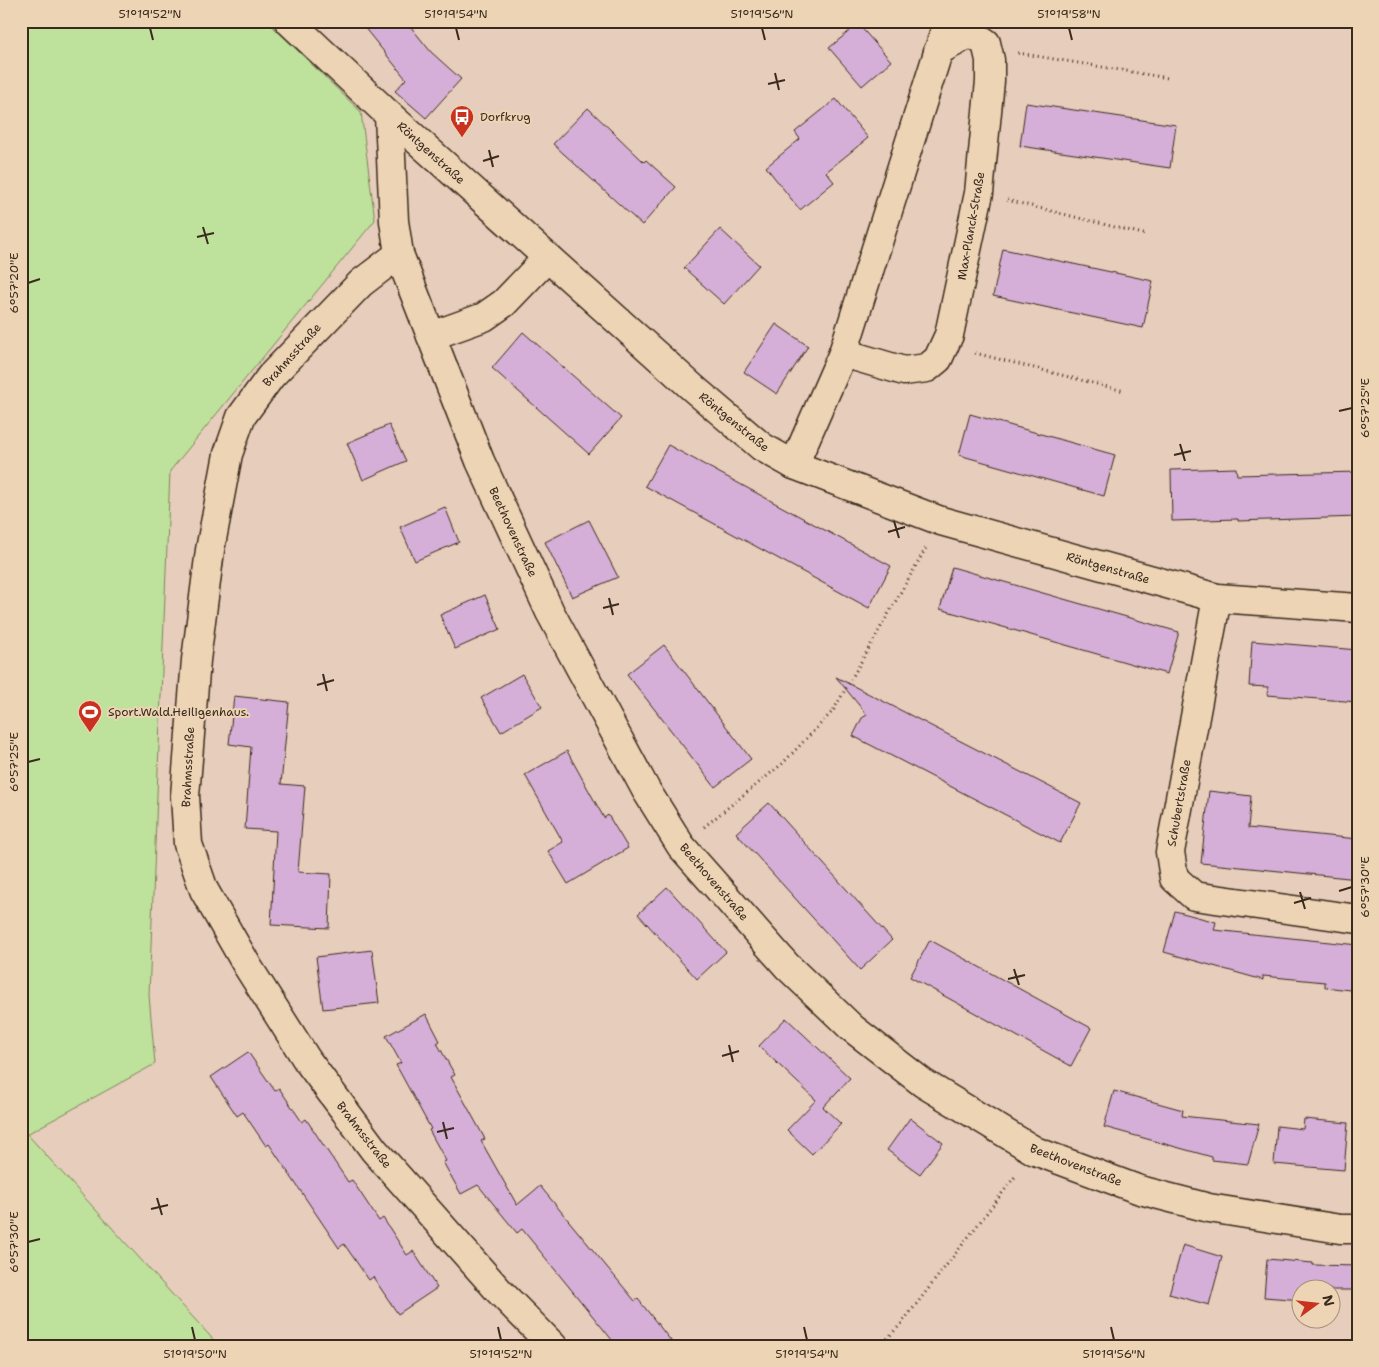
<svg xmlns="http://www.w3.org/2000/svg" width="1379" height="1367" viewBox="0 0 1379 1367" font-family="'Shantell Sans',sans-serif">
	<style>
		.green { fill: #bee19b; stroke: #7c865c }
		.building { fill: #d5afd7; stroke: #3b2a1e }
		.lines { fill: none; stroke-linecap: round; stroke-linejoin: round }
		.minor-casing { stroke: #3b2a1e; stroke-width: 31 }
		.path { stroke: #3b2a1e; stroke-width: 3; stroke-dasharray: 1 4; stroke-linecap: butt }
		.minor { stroke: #ecd4b4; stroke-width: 28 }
		.ticks { fill: none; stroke: #3b2a1e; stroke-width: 2 }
		.labels { text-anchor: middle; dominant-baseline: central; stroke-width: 4; stroke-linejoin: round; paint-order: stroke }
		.poi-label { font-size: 12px; fill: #3b2a1e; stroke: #ecd4b4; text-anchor: start }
		.street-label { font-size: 12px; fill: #3b2a1e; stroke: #ecd4b4 }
		.neatline { fill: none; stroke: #3b2a1e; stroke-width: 2 }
		.ticks-label { font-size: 12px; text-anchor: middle; fill: #3b2a1e }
	</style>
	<rect width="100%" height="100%" fill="#e7cdbb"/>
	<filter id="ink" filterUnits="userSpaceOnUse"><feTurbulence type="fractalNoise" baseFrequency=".02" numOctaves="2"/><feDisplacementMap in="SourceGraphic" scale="10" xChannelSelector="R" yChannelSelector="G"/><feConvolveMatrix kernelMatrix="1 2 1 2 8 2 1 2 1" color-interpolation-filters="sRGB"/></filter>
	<g filter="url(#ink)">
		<polygon class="green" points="21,21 267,21 361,112 375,220 170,471 149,995 155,1064 27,1134 219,1346 21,1346"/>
		<g class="building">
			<polygon points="359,21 406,21 431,52 461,79 426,118 395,91 406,79"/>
			<polygon points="858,24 891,61 862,86 829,48"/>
			<polygon points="836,99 868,138 826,172 834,182 800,210 766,167 800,139 795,132"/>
			<polygon points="1026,103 1176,125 1170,168 1020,146"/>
			<polygon points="588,108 644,162 646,160 676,187 642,225 553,144"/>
			<polygon points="720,229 759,265 724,304 684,268"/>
			<polygon points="1003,249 1153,281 1143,328 993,296"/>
			<polygon points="776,324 808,346 777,394 744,372"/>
			<polygon points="523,332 621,418 589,454 492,368"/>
			<polygon points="970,414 1115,455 1104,496 959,455"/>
			<polygon points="389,425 406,461 363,480 347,443"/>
			<polygon points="668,445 891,566 869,608 645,486"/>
			<polygon points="1236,468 1237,475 1358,472 1358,517 1238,521 1238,519 1172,521 1171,470"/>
			<polygon points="445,507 459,542 415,561 400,527"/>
			<polygon points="589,520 618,577 572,597 545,542"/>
			<polygon points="952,567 1179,632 1167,674 940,609"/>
			<polygon points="485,595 500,629 455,649 440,615"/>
			<polygon points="1252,641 1358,650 1358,702 1267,695 1268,687 1249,686"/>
			<polygon points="664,645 751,759 715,787 627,674"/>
			<polygon points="522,674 542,707 501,732 481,698"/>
			<polygon points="836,677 1081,803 1060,843 853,736 862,718 867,715"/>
			<polygon points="234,696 289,702 281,784 305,786 298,872 331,874 329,928 271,925 276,831 245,829 251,747 229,744"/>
			<polygon points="567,751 604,818 608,815 628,848 568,884 548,851 563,842 525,775"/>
			<polygon points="1209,791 1251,796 1248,828 1358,839 1358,879 1201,863"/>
			<polygon points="769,803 892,940 860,970 736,833"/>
			<polygon points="667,887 726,952 697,979 638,914"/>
			<polygon points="1175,911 1216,922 1214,930 1358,945 1358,991 1325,987 1325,982 1263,976 1263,980 1164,952"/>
			<polygon points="930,940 1091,1028 1071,1066 910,977"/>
			<polygon points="372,950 379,1003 323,1009 316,957"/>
			<polygon points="426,1014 440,1041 437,1043 455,1075 451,1077 485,1139 481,1141 517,1205 540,1186 635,1301 638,1299 675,1346 617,1346 522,1229 517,1233 478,1185 461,1194 443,1162 446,1161 429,1130 431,1129 396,1065 401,1063 386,1036"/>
			<polygon points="786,1018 850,1078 823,1107 841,1124 812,1154 787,1130 816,1100 759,1046"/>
			<polygon points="248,1052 275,1091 279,1088 302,1122 306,1119 348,1182 352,1180 379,1221 383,1218 407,1255 413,1251 437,1288 398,1314 373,1277 369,1280 344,1244 339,1248 269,1144 266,1146 243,1112 237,1116 211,1077"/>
			<polygon points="1114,1091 1183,1110 1182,1116 1259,1124 1248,1164 1212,1160 1212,1157 1104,1127"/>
			<polygon points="910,1118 943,1143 920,1174 887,1150"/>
			<polygon points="1304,1119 1348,1123 1344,1170 1274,1164 1277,1126 1303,1129"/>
			<polygon points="1183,1245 1222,1257 1209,1305 1169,1294"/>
			<polygon points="1267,1259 1313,1263 1313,1265 1358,1266 1358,1290 1302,1290 1302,1300 1264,1297"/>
		</g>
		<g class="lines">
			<g class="minor-casing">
				<g id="minor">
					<polyline points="289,21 389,115 693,388 762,447 794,465 941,521 1217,598 1358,608"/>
					<polyline points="389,115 394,221 399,254 480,461 550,612 646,790 681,846 787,966 852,1028 923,1083 1035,1151 1140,1190 1209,1208 1340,1229 1358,1229"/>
					<polyline points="399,254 361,283 271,376 241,417 228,454 210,550 196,660 185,796 188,844 204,890 248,967 307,1060 374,1150 499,1291 553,1346"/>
					<polyline points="431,336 484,317 504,303 547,258"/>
					<polyline points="843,353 904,371 927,368 938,359 949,335 979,193 990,81 990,60 986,43 971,33 938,51"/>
					<polyline points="794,465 843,353 948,21"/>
					<polyline points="1217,598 1170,852 1174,878 1194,896 1358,919"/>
				</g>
			</g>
			<g class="path">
				<polyline points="1018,53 1168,78"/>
				<polyline points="1007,200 1147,235"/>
				<polyline points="975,353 1124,391"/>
				<polyline points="704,827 782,764 833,711 926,548"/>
				<polyline points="880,1346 901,1324 1017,1174"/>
			</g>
			<use href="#minor" class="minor"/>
		</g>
	</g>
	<path class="ticks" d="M150,28L153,40M456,28L459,40M762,28L765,40M1069,28L1072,40M775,73L779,90M768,84L785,80M489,150L493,167M483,161L499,156M203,227L208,244M197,237L214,233M28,283L40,279M1339,411L1352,408M1180,444L1185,461M1174,455L1191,451M894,521L899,538M888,532L905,527M609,598L613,615M603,608L619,604M323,674L327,691M317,685L334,680M28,762L40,759M1339,891L1352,887M1300,892L1305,909M1294,903L1311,898M1014,969L1019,985M1008,979L1025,975M729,1045L733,1062M722,1056L739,1051M443,1122L447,1139M437,1132L454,1128M157,1198L162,1215M151,1209L168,1205M28,1242L40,1239M192,1327L195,1340M498,1327L501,1340M804,1327L807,1340M1111,1327L1114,1340"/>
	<defs>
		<g id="bus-pin" transform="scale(1.25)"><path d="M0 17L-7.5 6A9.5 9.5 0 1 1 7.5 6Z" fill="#c8321e" stroke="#ecd4b4"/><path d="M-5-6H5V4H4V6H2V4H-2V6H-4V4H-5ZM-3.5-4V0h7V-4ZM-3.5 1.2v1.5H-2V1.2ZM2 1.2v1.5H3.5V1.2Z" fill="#fff"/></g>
		<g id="stadium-pin" transform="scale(1.25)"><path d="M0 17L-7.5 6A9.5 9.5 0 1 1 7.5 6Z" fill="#c8321e" stroke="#ecd4b4"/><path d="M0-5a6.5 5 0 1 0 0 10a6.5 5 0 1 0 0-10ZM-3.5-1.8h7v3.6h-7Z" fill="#fff"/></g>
	</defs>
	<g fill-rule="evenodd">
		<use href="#bus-pin" x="462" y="117"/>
		<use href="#stadium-pin" x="90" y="712"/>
	</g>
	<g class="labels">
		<g class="poi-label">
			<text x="480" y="117">Dorfkrug</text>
			<text x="108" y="712">Sport.Wald.Heiligenhaus.</text>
		</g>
		<g class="street-label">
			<text transform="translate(431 153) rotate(42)">Röntgenstraße</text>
			<text transform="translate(971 226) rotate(-80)">Max-Planck-Straße</text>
			<text transform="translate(292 355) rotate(-48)">Brahmsstraße</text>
			<text transform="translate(734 422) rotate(39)">Röntgenstraße</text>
			<text transform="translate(513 532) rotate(65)">Beethovenstraße</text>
			<text transform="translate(1108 568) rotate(16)">Röntgenstraße</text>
			<text transform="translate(188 767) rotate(-87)">Brahmsstraße</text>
			<text transform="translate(1179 803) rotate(-80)">Schubertstraße</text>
			<text transform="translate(714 882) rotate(49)">Beethovenstraße</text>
			<text transform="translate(364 1135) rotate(52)">Brahmsstraße</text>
			<text transform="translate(1076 1165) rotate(21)">Beethovenstraße</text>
		</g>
	</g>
	<rect width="1379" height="1367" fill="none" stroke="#ecd4b4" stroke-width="55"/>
	<g transform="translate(1316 1304) rotate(75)"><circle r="24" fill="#ecd4b4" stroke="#a59078"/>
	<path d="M0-4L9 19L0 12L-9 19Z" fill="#c8321e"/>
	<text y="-8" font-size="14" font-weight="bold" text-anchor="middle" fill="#3b2a1e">N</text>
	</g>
	<rect x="28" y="28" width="1324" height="1312" class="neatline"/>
	<g class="ticks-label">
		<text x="150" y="18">51°19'52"N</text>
		<text x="456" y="18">51°19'54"N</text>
		<text x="762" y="18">51°19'56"N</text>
		<text x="1069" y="18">51°19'58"N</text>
		<text transform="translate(14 283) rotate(-90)" y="4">6°57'20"E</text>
		<text transform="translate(1365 408) rotate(-90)" y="4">6°57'25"E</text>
		<text transform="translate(14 762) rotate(-90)" y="4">6°57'25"E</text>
		<text transform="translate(1365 887) rotate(-90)" y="4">6°57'30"E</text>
		<text transform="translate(14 1242) rotate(-90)" y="4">6°57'30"E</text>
		<text x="195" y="1358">51°19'50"N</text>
		<text x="501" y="1358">51°19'52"N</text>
		<text x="807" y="1358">51°19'54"N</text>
		<text x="1114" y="1358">51°19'56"N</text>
	</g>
</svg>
